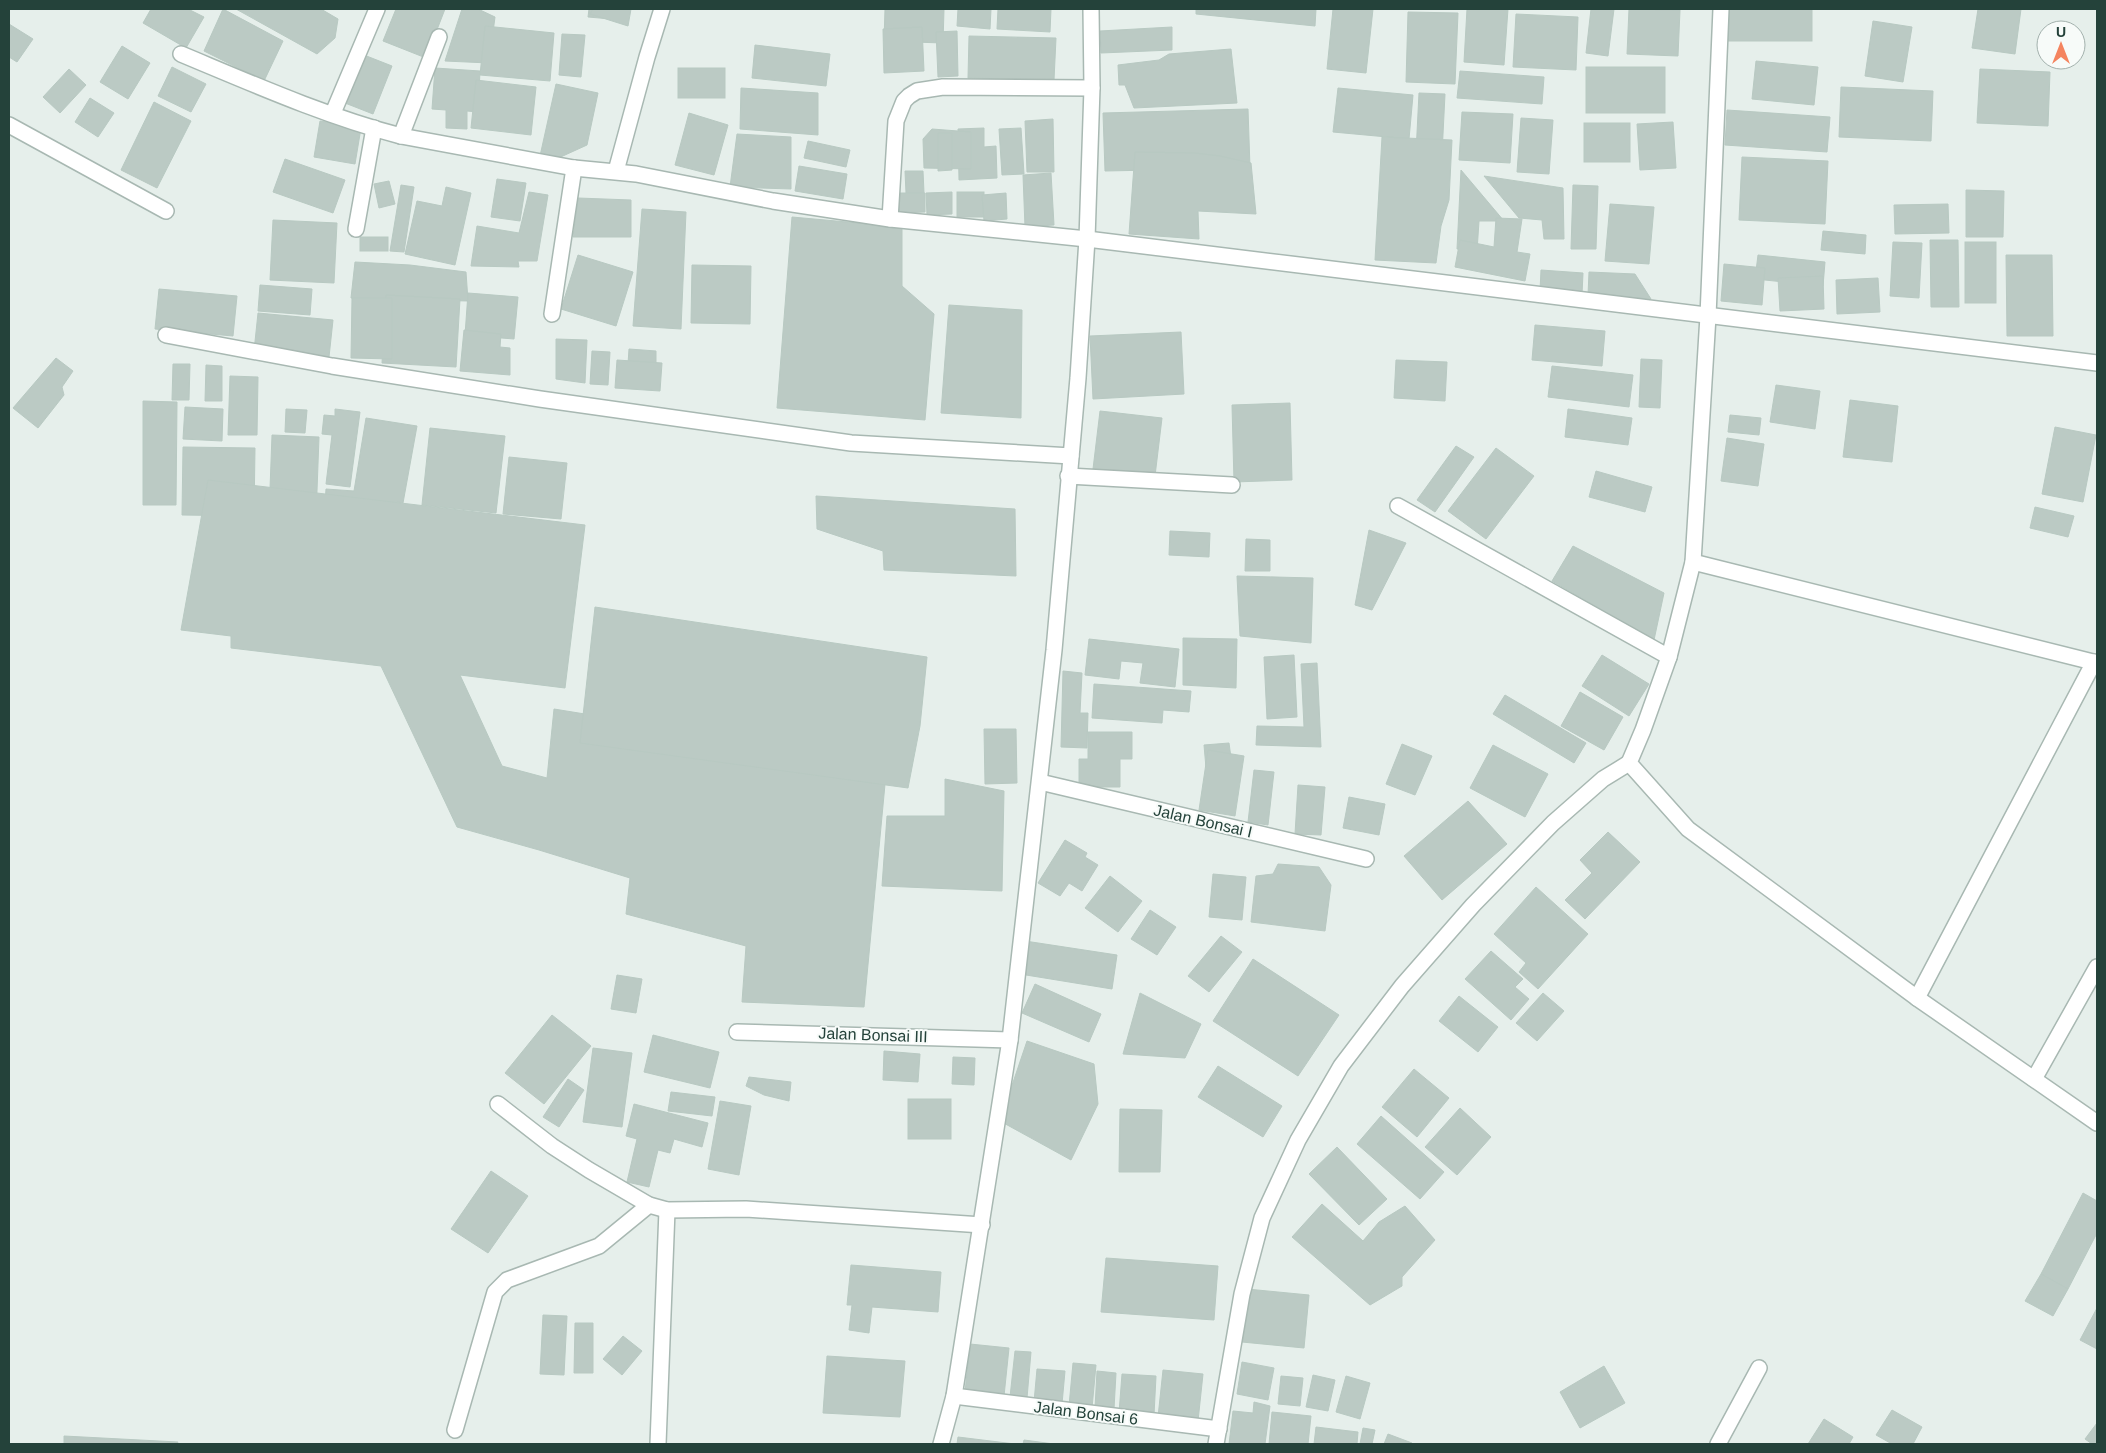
<svg xmlns="http://www.w3.org/2000/svg" width="2106" height="1453" viewBox="0 0 2106 1453" font-family="Arial,sans-serif">
	<style>
		.building { fill: #bbcac4; stroke: #b8c9c2 }
		.lines { fill: none; stroke-linecap: round; stroke-linejoin: round }
		.minor-casing { stroke: #a8b8b2; stroke-width: 18 }
		.minor { stroke: #fff; stroke-width: 15 }
		.labels { text-anchor: middle; dominant-baseline: central; stroke-width: 4; stroke-linejoin: round; paint-order: stroke }
		.street-label { font-size: 16px; fill: #24423a; stroke: #f7fbf9 }
	</style>
	<rect width="100%" height="100%" fill="#e6efeb"/>
	<g class="building">
		<polygon points="151,9 188,9 204,17 186,48 143,23"/>
		<polygon points="223,9 283,41 264,81 204,51"/>
		<polygon points="236,9 321,9 338,19 335,38 317,54"/>
		<polygon points="396,9 445,9 426,58 383,41"/>
		<polygon points="462,9 478,9 495,17 489,63 445,61"/>
		<polygon points="589,9 624,9 623,20 588,17"/>
		<polygon points="593,9 631,9 628,26 590,14"/>
		<polygon points="885,9 944,9 943,43 884,41"/>
		<polygon points="958,9 991,9 990,29 957,26"/>
		<polygon points="998,9 1051,9 1050,32 997,29"/>
		<polygon points="1196,9 1316,9 1315,26 1196,14"/>
		<polygon points="1333,9 1373,9 1366,73 1327,69"/>
		<polygon points="1467,9 1508,9 1504,65 1464,62"/>
		<polygon points="1591,9 1614,9 1608,56 1586,53"/>
		<polygon points="1629,9 1680,10 1678,56 1627,54"/>
		<rect x="1726" y="9" width="86" height="32"/>
		<polygon points="1978,9 2021,9 2015,54 1972,48"/>
		<polygon points="1408,12 1458,13 1455,84 1406,82"/>
		<polygon points="1516,14 1578,17 1576,70 1513,67"/>
		<polygon points="1873,21 1912,27 1903,82 1865,76"/>
		<polygon points="9,24 33,39 17,62 9,57"/>
		<polygon points="485,26 554,33 550,81 480,75"/>
		<polygon points="922,27 924,71 884,73 883,29"/>
		<polygon points="1172,27 1172,50 1101,53 1100,31"/>
		<polygon points="957,31 958,76 938,77 936,32"/>
		<polygon points="562,34 585,35 581,77 559,75"/>
		<polygon points="969,36 1056,38 1054,80 968,78"/>
		<polygon points="755,45 830,54 826,86 752,78"/>
		<polygon points="122,46 150,63 128,99 100,82"/>
		<polygon points="1231,49 1237,103 1134,108 1125,85 1119,85 1118,65 1159,60 1169,54"/>
		<polygon points="364,55 392,66 373,114 345,103"/>
		<polygon points="1756,61 1818,67 1814,105 1752,99"/>
		<polygon points="172,67 206,84 191,112 158,96"/>
		<rect x="1586" y="67" width="79" height="46"/>
		<polygon points="435,68 480,71 478,112 467,111 467,129 446,128 446,110 432,109"/>
		<rect x="678" y="68" width="47" height="30"/>
		<polygon points="69,69 86,85 60,113 43,97"/>
		<polygon points="1980,69 2050,72 2048,126 1977,123"/>
		<polygon points="1460,71 1544,77 1542,104 1457,98"/>
		<polygon points="476,80 536,87 531,135 471,128"/>
		<polygon points="556,84 598,93 587,145 554,160 540,156"/>
		<polygon points="1841,87 1933,91 1931,141 1839,137"/>
		<polygon points="741,88 818,93 818,135 740,129"/>
		<polygon points="1338,88 1413,95 1409,139 1333,132"/>
		<polygon points="1419,93 1445,94 1442,154 1416,153"/>
		<polygon points="90,98 114,113 98,137 75,122"/>
		<polygon points="154,102 191,121 157,188 121,170"/>
		<polygon points="1248,109 1250,168 1105,171 1103,113"/>
		<polygon points="1727,110 1830,117 1827,152 1725,145"/>
		<polygon points="1462,112 1513,114 1510,163 1459,160"/>
		<polygon points="689,113 728,125 714,175 675,165"/>
		<polygon points="1521,118 1553,120 1549,174 1517,172"/>
		<polygon points="1053,119 1054,172 1027,172 1025,121"/>
		<polygon points="320,121 361,128 355,164 314,157"/>
		<polygon points="1673,122 1676,168 1640,170 1637,124"/>
		<rect x="1584" y="123" width="46" height="39"/>
		<polygon points="984,128 984,147 996,146 997,178 959,180 958,129"/>
		<polygon points="1021,128 1024,174 1002,175 999,129"/>
		<polygon points="932,129 971,132 971,169 924,168 923,139"/>
		<polygon points="938,133 952,133 952,170 938,171"/>
		<polygon points="737,134 791,137 791,189 730,187"/>
		<polygon points="1382,137 1452,140 1449,200 1441,226 1436,263 1375,260"/>
		<polygon points="808,141 850,150 846,167 804,158"/>
		<polygon points="1135,152 1195,153 1220,156 1251,163 1256,214 1198,211 1199,239 1129,234"/>
		<polygon points="1742,157 1828,161 1825,224 1739,220"/>
		<polygon points="285,159 345,180 333,213 273,192"/>
		<polygon points="799,166 847,174 843,199 795,191"/>
		<polygon points="1461,170 1504,221 1479,221 1477,251 1457,249"/>
		<polygon points="905,171 923,171 924,193 906,193"/>
		<polygon points="1051,173 1054,225 1025,227 1023,175"/>
		<polygon points="1484,176 1563,188 1564,239 1544,239 1542,220 1519,218"/>
		<polygon points="497,179 526,183 520,221 491,217"/>
		<polygon points="389,181 395,204 379,208 374,184"/>
		<polygon points="401,185 414,187 404,252 390,251"/>
		<polygon points="1573,185 1598,186 1596,249 1571,249"/>
		<polygon points="446,187 471,193 455,265 405,254 417,201 442,206"/>
		<polygon points="1966,190 2004,191 2003,237 1966,237"/>
		<polygon points="529,192 548,195 537,261 518,261 519,267 471,266 477,226 519,233"/>
		<polygon points="952,192 952,214 927,215 926,193"/>
		<rect x="957" y="192" width="27" height="25"/>
		<polygon points="896,193 925,193 925,212 897,213"/>
		<polygon points="1006,193 1007,219 984,221 982,195"/>
		<polygon points="578,198 631,200 631,237 573,237"/>
		<polygon points="1610,204 1654,207 1649,264 1605,261"/>
		<polygon points="1948,204 1949,233 1895,234 1894,205"/>
		<polygon points="642,209 686,212 681,329 633,326"/>
		<polygon points="792,217 902,227 902,286 934,314 925,420 777,408"/>
		<polygon points="1496,218 1522,219 1517,252 1530,254 1525,281 1455,267 1460,240 1494,247"/>
		<polygon points="273,220 337,223 334,283 270,280"/>
		<polygon points="1823,231 1866,235 1865,254 1821,250"/>
		<rect x="360" y="237" width="28" height="14"/>
		<polygon points="1930,240 1958,240 1959,307 1931,307"/>
		<polygon points="1893,242 1922,243 1919,298 1890,296"/>
		<rect x="1965" y="242" width="31" height="61"/>
		<polygon points="578,255 633,272 616,326 561,309"/>
		<polygon points="1758,255 1825,262 1823,286 1755,279"/>
		<polygon points="2006,255 2052,255 2053,336 2007,336"/>
		<polygon points="355,262 410,265 466,272 468,301 351,298"/>
		<polygon points="1724,264 1765,268 1762,305 1721,301"/>
		<polygon points="692,265 751,266 750,324 691,323"/>
		<polygon points="1541,270 1583,273 1582,294 1540,291"/>
		<polygon points="1589,272 1635,274 1651,299 1588,295"/>
		<polygon points="1823,276 1824,309 1780,311 1778,278"/>
		<polygon points="1878,278 1880,312 1837,314 1836,280"/>
		<polygon points="260,285 312,289 310,315 258,311"/>
		<polygon points="159,289 237,296 233,336 155,329"/>
		<polygon points="468,293 518,297 514,339 465,335"/>
		<polygon points="386,295 460,299 456,367 382,363"/>
		<polygon points="352,298 392,298 392,359 351,358"/>
		<polygon points="949,305 1022,310 1021,418 941,413"/>
		<polygon points="258,313 333,320 329,357 254,351"/>
		<polygon points="1535,325 1605,331 1602,366 1532,360"/>
		<polygon points="464,330 501,334 500,347 510,348 510,375 460,371"/>
		<polygon points="1181,332 1184,394 1093,399 1090,336"/>
		<polygon points="556,339 587,340 585,383 556,379"/>
		<polygon points="629,349 656,351 656,366 628,364"/>
		<polygon points="592,351 610,352 608,385 590,384"/>
		<polygon points="56,358 73,371 62,387 64,395 38,428 13,408"/>
		<polygon points="1641,359 1662,360 1660,408 1639,407"/>
		<polygon points="617,360 662,363 660,391 615,388"/>
		<polygon points="1396,360 1447,362 1445,401 1394,398"/>
		<polygon points="173,364 190,364 189,400 172,400"/>
		<polygon points="206,365 222,366 222,401 205,401"/>
		<polygon points="1552,366 1633,375 1629,407 1548,397"/>
		<polygon points="230,376 258,377 257,435 228,435"/>
		<polygon points="1776,385 1820,391 1815,429 1770,422"/>
		<polygon points="1850,400 1898,406 1892,462 1843,457"/>
		<polygon points="143,401 177,402 176,505 143,505"/>
		<polygon points="1290,403 1292,480 1234,482 1232,405"/>
		<polygon points="185,407 223,409 222,441 183,439"/>
		<polygon points="286,409 307,410 305,433 285,432"/>
		<polygon points="335,409 360,412 350,487 326,484 332,435 322,434 324,415 335,416"/>
		<polygon points="1568,409 1632,418 1628,445 1565,437"/>
		<polygon points="1100,411 1162,418 1155,476 1093,469"/>
		<polygon points="1730,415 1761,418 1759,435 1728,432"/>
		<polygon points="366,418 417,426 403,503 397,502 397,508 325,504 326,489 354,491"/>
		<polygon points="2055,427 2096,435 2083,502 2042,494"/>
		<polygon points="430,428 505,436 496,513 422,505"/>
		<polygon points="272,435 319,437 316,518 269,516"/>
		<polygon points="1727,438 1764,444 1758,486 1721,481"/>
		<polygon points="1456,446 1474,457 1435,512 1417,500"/>
		<polygon points="183,447 255,448 254,516 182,515"/>
		<polygon points="1496,448 1534,476 1486,539 1448,511"/>
		<polygon points="509,457 567,463 561,519 503,514"/>
		<polygon points="1596,471 1652,487 1645,512 1589,497"/>
		<polygon points="208,480 585,525 565,688 460,675 502,766 547,778 554,709 887,763 864,1007 742,1002 746,946 626,914 630,878 539,850 457,827 381,666 231,648 231,636 181,630"/>
		<polygon points="816,496 1015,509 1016,576 884,570 883,551 817,529"/>
		<polygon points="2035,507 2074,516 2068,537 2030,528"/>
		<polygon points="1369,530 1406,543 1372,610 1355,605"/>
		<polygon points="1170,531 1210,533 1209,557 1169,555"/>
		<polygon points="1246,539 1270,540 1270,571 1245,571"/>
		<polygon points="1573,546 1664,593 1654,640 1552,581"/>
		<polygon points="1237,576 1313,578 1311,643 1240,636"/>
		<polygon points="595,607 927,657 920,726 908,788 580,743"/>
		<polygon points="1183,638 1237,639 1236,688 1183,685"/>
		<polygon points="1089,639 1179,649 1175,687 1140,683 1143,663 1121,661 1119,679 1085,675"/>
		<polygon points="1294,655 1297,717 1267,719 1264,657"/>
		<polygon points="1602,655 1649,684 1629,716 1582,686"/>
		<polygon points="1317,663 1321,747 1256,745 1257,726 1304,727 1301,664"/>
		<polygon points="1063,671 1082,673 1080,713 1088,713 1087,748 1061,747"/>
		<polygon points="1094,684 1191,691 1189,712 1163,710 1162,723 1092,718"/>
		<polygon points="1580,692 1623,717 1604,750 1561,726"/>
		<polygon points="1505,695 1586,743 1574,763 1493,714"/>
		<polygon points="984,729 1016,729 1017,783 985,784"/>
		<polygon points="1088,732 1132,732 1132,759 1120,759 1120,787 1079,787 1079,759 1088,759"/>
		<polygon points="1229,743 1232,765 1206,768 1204,745"/>
		<polygon points="1402,744 1432,756 1415,795 1386,784"/>
		<polygon points="1493,745 1548,774 1525,817 1470,788"/>
		<polygon points="1208,750 1244,756 1235,816 1199,810"/>
		<polygon points="1254,770 1274,772 1268,825 1248,822"/>
		<polygon points="945,779 1004,791 1002,891 882,886 887,816 945,816"/>
		<polygon points="1298,785 1325,787 1321,835 1295,834"/>
		<polygon points="1349,797 1385,804 1379,835 1343,828"/>
		<polygon points="1468,801 1507,844 1442,900 1404,856"/>
		<polygon points="1608,832 1640,862 1585,919 1565,900 1592,873 1580,860"/>
		<polygon points="1065,840 1087,853 1085,857 1098,865 1082,891 1069,883 1060,896 1038,883"/>
		<polygon points="1278,864 1319,867 1331,885 1325,931 1251,922 1256,876 1273,874"/>
		<polygon points="1213,874 1246,877 1242,920 1209,917"/>
		<polygon points="1110,876 1142,901 1118,932 1085,908"/>
		<polygon points="1536,887 1588,934 1538,989 1519,972 1526,963 1494,934"/>
		<polygon points="1150,910 1176,927 1157,955 1131,939"/>
		<polygon points="1221,936 1242,952 1209,992 1188,976"/>
		<polygon points="1025,941 1117,955 1112,989 1020,974"/>
		<polygon points="1491,951 1523,979 1515,987 1529,999 1511,1020 1465,979"/>
		<polygon points="1253,959 1339,1015 1298,1076 1213,1021"/>
		<polygon points="617,975 642,979 636,1013 611,1009"/>
		<polygon points="1035,984 1101,1014 1089,1042 1022,1013"/>
		<polygon points="1140,993 1201,1024 1185,1058 1123,1054"/>
		<polygon points="1543,993 1564,1011 1537,1041 1516,1023"/>
		<polygon points="1459,996 1498,1027 1478,1052 1439,1021"/>
		<polygon points="552,1015 591,1046 544,1104 505,1073"/>
		<polygon points="653,1035 719,1052 710,1088 644,1072"/>
		<polygon points="1027,1041 1094,1064 1098,1104 1071,1160 1000,1121"/>
		<polygon points="593,1048 632,1053 622,1127 583,1122"/>
		<polygon points="884,1051 920,1054 918,1082 883,1080"/>
		<polygon points="953,1057 975,1058 974,1085 952,1084"/>
		<polygon points="1218,1066 1282,1106 1263,1137 1198,1097"/>
		<polygon points="1414,1069 1449,1098 1417,1137 1382,1107"/>
		<polygon points="749,1077 791,1082 789,1101 764,1095 746,1086"/>
		<polygon points="568,1079 584,1090 559,1127 543,1117"/>
		<polygon points="671,1092 715,1097 712,1116 668,1111"/>
		<rect x="908" y="1099" width="43" height="40"/>
		<polygon points="720,1101 751,1106 739,1175 708,1169"/>
		<polygon points="634,1104 708,1123 702,1147 674,1139 670,1153 658,1150 649,1187 627,1182 637,1139 626,1136"/>
		<polygon points="1460,1108 1491,1137 1457,1175 1425,1147"/>
		<polygon points="1120,1109 1162,1110 1160,1172 1119,1172"/>
		<polygon points="1381,1116 1444,1172 1420,1199 1357,1144"/>
		<polygon points="1337,1147 1387,1199 1359,1225 1309,1174"/>
		<polygon points="491,1171 528,1196 488,1253 451,1229"/>
		<polygon points="2083,1193 2097,1201 2097,1233 2068,1289 2041,1274"/>
		<polygon points="1322,1204 1363,1241 1379,1222 1405,1206 1435,1240 1402,1277 1402,1286 1370,1305 1292,1237"/>
		<polygon points="1106,1258 1218,1266 1214,1320 1101,1312"/>
		<polygon points="851,1265 941,1272 938,1312 872,1307 869,1333 849,1330 852,1305 847,1305"/>
		<polygon points="2041,1274 2068,1289 2053,1316 2025,1301"/>
		<polygon points="1247,1289 1309,1295 1304,1348 1242,1342"/>
		<polygon points="2097,1308 2097,1349 2080,1340"/>
		<polygon points="543,1315 567,1316 564,1375 540,1374"/>
		<polygon points="575,1323 593,1323 593,1373 574,1373"/>
		<polygon points="623,1336 642,1351 622,1375 603,1359"/>
		<polygon points="970,1344 1009,1348 1004,1396 965,1392"/>
		<polygon points="1015,1351 1031,1352 1027,1398 1010,1397"/>
		<polygon points="827,1356 905,1361 900,1417 823,1413"/>
		<polygon points="1242,1362 1274,1368 1268,1400 1237,1394"/>
		<polygon points="1073,1363 1096,1365 1092,1408 1069,1406"/>
		<polygon points="1604,1366 1625,1403 1580,1428 1560,1392"/>
		<polygon points="1037,1369 1065,1371 1062,1404 1034,1402"/>
		<polygon points="1163,1370 1203,1374 1198,1421 1158,1417"/>
		<polygon points="1097,1371 1116,1373 1114,1409 1095,1408"/>
		<polygon points="1122,1374 1156,1376 1154,1415 1119,1413"/>
		<polygon points="1313,1375 1335,1380 1328,1411 1306,1407"/>
		<polygon points="1281,1376 1303,1378 1300,1406 1278,1404"/>
		<polygon points="1346,1376 1370,1383 1360,1419 1336,1412"/>
		<polygon points="1254,1402 1270,1406 1265,1444 1229,1444 1233,1411 1253,1413"/>
		<polygon points="1892,1410 1922,1427 1913,1444 1892,1444 1876,1435"/>
		<polygon points="1272,1412 1311,1416 1308,1444 1269,1444"/>
		<polygon points="1824,1419 1853,1437 1849,1444 1808,1444"/>
		<polygon points="2097,1423 2097,1444 2092,1444 2085,1439"/>
		<polygon points="1316,1427 1358,1432 1357,1444 1314,1444"/>
		<polygon points="1363,1428 1375,1430 1372,1444 1360,1444"/>
		<polygon points="1388,1434 1412,1443 1412,1444 1384,1444"/>
		<polygon points="64,1436 178,1442 177,1444 64,1444"/>
		<polygon points="958,1437 1015,1444 957,1444"/>
		<polygon points="1024,1440 1054,1444 1023,1444"/>
	</g>
	<g class="lines">
		<g class="minor-casing">
			<g id="minor">
				<polyline points="1721,9 1708,316 1693,562 1669,657 1643,730 1629,763 1688,829 1917,998 2097,1123"/>
				<path d="M181,54C253,84 325,116 401,136L574,168L636,174L773,201L890,219L1087,239L2097,363"/>
				<polyline points="333,113 377,9"/>
				<polyline points="9,125 166,211"/>
				<polyline points="401,136 439,37"/>
				<polyline points="616,171 647,57 662,9"/>
				<polyline points="890,219 896,121 904,101 909,96 917,91 943,87 1092,88"/>
				<polyline points="356,229 374,128"/>
				<polyline points="552,314 574,168"/>
				<polyline points="166,335 332,366 540,399 851,443 1071,456"/>
				<polyline points="1068,476 1232,485"/>
				<polyline points="1398,506 1669,657"/>
				<polyline points="1693,562 2097,663"/>
				<polyline points="1040,782 1366,859"/>
				<polyline points="1917,998 2094,662"/>
				<polyline points="737,1032 1010,1040"/>
				<polyline points="2034,1079 2097,967"/>
				<polyline points="498,1104 552,1146 589,1170 649,1205 667,1210 746,1209 982,1225"/>
				<polyline points="954,1396 1219,1429"/>
				<polyline points="455,1430 495,1292 507,1280 599,1246 649,1205"/>
				<polyline points="658,1444 667,1210"/>
				<polyline points="941,1444 954,1396 1010,1040 1054,650 1078,378 1087,239 1092,88 1091,9"/>
				<polyline points="1216,1444 1242,1294 1262,1218 1298,1140 1341,1066 1402,986 1473,905 1553,823 1603,779 1629,763"/>
				<polyline points="1718,1444 1759,1368"/>
			</g>
		</g>
		<use href="#minor" class="minor"/>
	</g>
	<g class="labels">
		<g class="street-label">
			<text transform="translate(1203 821) rotate(13)">Jalan Bonsai I</text>
			<text transform="translate(873 1035) rotate(2)">Jalan Bonsai III</text>
			<text transform="translate(1086 1413) rotate(7)">Jalan Bonsai 6</text>
		</g>
	</g>
	<rect width="2106" height="1453" fill="none" stroke="#24423a" stroke-width="20"/>
	<g transform="translate(2061 45)"><circle r="24" fill="#f7fbf9" stroke="#a3b1ad"/>
	<path d="M0-4L9 19L0 12L-9 19Z" fill="#f4845f"/>
	<text y="-8" font-size="14" font-weight="bold" text-anchor="middle" fill="#24423a">U</text>
	</g>
</svg>
